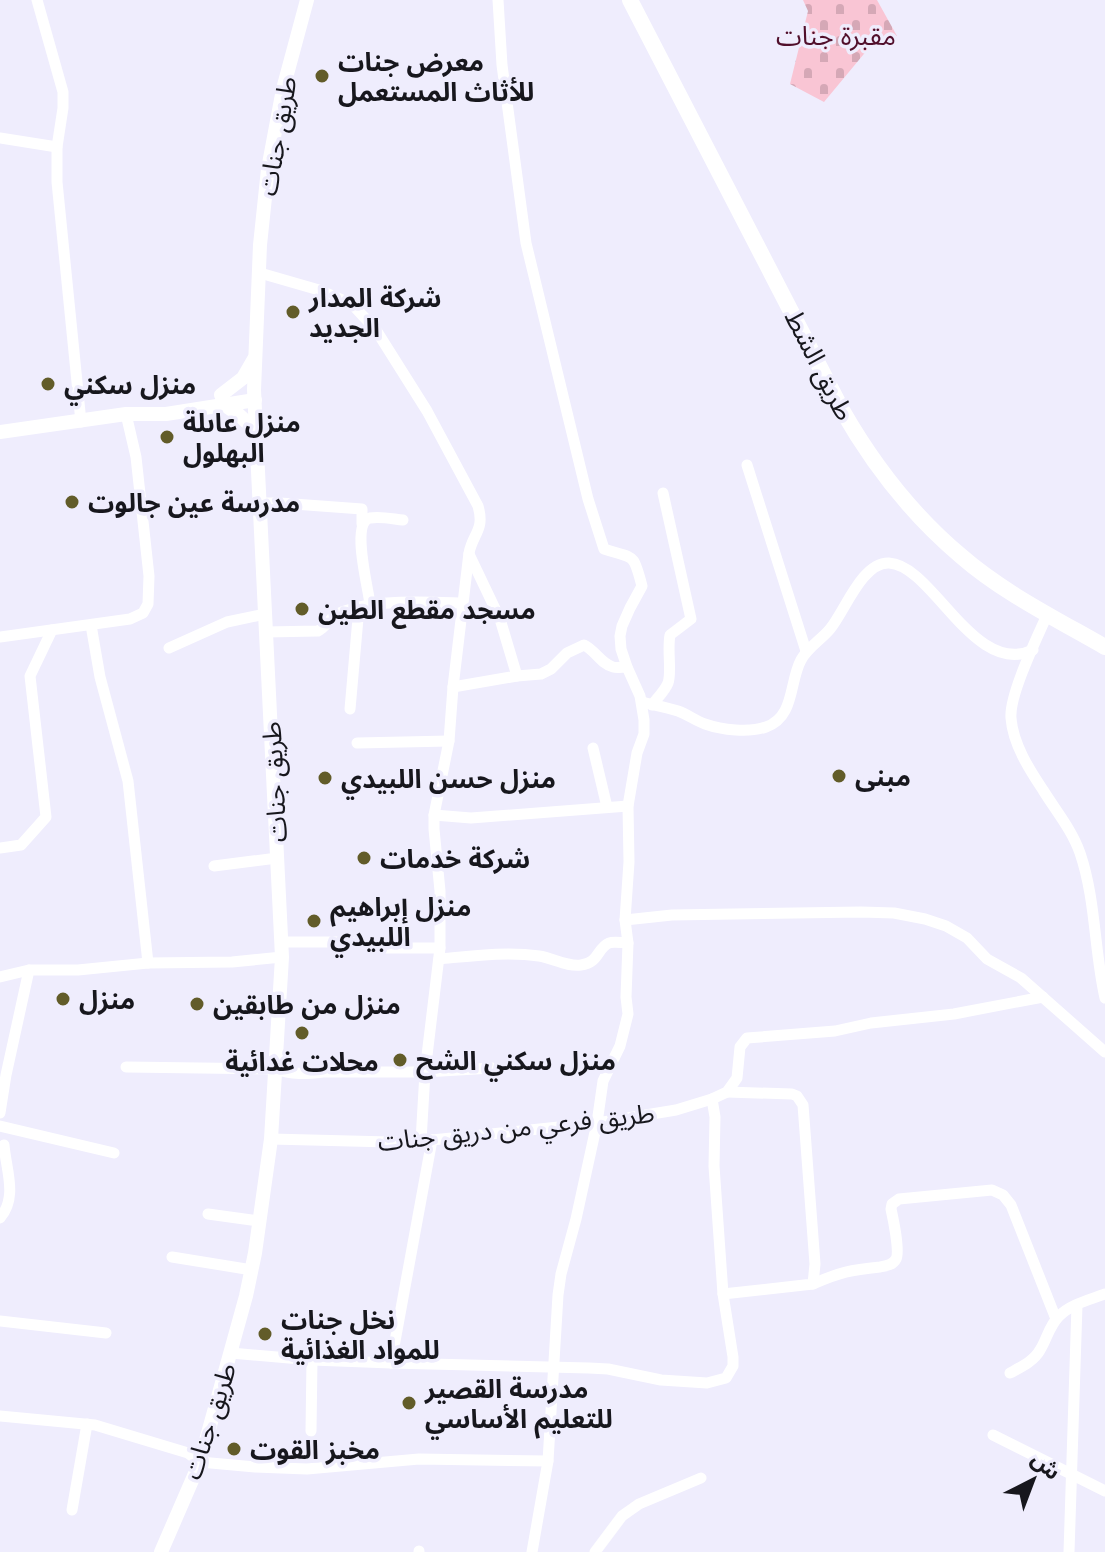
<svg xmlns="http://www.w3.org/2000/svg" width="1105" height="1552" viewBox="0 0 1105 1552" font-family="Quicksand,'Noto Sans Arabic',sans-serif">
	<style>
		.cemetery { fill: url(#cemetery-stones) }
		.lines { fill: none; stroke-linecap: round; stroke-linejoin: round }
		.minor { stroke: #fff; stroke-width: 11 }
		.tertiary { stroke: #fff; stroke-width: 14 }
		.secondary { stroke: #fff; stroke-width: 16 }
		.poi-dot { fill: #625c29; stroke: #efedfd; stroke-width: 3 }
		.labels { text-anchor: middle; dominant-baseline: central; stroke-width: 7; stroke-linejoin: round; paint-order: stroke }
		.park-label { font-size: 26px; fill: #510f2b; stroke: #efedfd }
		.poi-label { font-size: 26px; font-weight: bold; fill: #17171d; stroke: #efedfd; text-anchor: start }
		.street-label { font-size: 26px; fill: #17171d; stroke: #efedfd }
	</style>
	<defs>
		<pattern id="cemetery-stones" width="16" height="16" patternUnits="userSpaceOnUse" patternTransform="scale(2)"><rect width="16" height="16" fill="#f9c5d4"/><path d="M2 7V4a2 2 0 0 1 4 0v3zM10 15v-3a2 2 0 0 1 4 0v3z" fill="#d5a8b6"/></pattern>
	</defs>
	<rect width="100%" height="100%" fill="#efedfd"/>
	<polygon class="cemetery" points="803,0 877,0 897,36 873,43 824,102 790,84 808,11"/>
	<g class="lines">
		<g class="minor">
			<polyline points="37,0 63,92 63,108 57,147 57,182 81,422"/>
			<path d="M498,0L502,65L526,243L588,499L604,549C634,559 633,551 642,586L630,608L622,626L620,636L621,649L627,667L640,696L644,720V734L637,753L628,806L629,862L625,920L628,943L626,997L628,1014L620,1046L603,1081L597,1123L576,1219L561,1274L558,1295L548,1461L532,1552"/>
			<polyline points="0,138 57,147"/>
			<path d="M260,273L319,290L352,304L376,330L427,411L478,506C485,530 473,533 469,553L453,687L449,741L434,815V829L440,891V948L425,1072L421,1141"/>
			<polyline points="747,465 806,651"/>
			<polyline points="261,503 280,503 362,509 362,524"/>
			<polyline points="469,554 500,619 517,676"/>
			<path d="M370,605C369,589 350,523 370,518C380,516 393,519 403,520"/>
			<path d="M1047,615C1037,638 1009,695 1011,718C1013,744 1029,769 1043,790C1056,811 1072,830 1080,853C1096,900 1094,950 1105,998"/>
			<polyline points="91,625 100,677 128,781 148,963"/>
			<path d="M266,632L318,631C328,626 329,616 342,612C376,599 426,602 463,603"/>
			<polyline points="0,637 130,619 143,613 148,604 149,576 136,457 126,414"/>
			<polyline points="169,648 227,622 265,614"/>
			<path d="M453,687L517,676L541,674L551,669L567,653L584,645C595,650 601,664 613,667C617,668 622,667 627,667"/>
			<path d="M642,702C654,705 666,707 678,711C687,714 696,721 705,724C722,730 749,733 766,727C795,717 789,682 801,660C808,647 821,640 830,629C845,611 862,562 889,563C933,565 974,678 1033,650"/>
			<path d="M652,705C657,698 665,691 668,683C672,673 667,650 670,635L691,619L663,493"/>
			<polyline points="350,709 359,607"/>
			<polyline points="357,743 449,741"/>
			<polyline points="593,748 607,807"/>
			<polyline points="434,815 471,818 628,806"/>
			<polyline points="0,848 21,845 46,817 30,676 52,630"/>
			<polyline points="214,866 277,858"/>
			<polyline points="625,920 672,915 861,912 894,913 925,919 946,926 967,938 987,959 1021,978 1105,1052"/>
			<polyline points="282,942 355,942"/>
			<polyline points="378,948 440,948"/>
			<path d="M439,959C471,956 507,951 539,956C553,958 567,967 581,965C599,963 597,948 609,943C614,941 622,943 628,943"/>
			<polyline points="0,977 29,970 78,970 148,963 232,962 282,957"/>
			<path d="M126,1067L276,1069C291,1075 307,1074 323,1072H425L492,1068"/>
			<polyline points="0,1113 6,1075 29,970"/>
			<polyline points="0,1126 114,1153"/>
			<polyline points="271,1139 390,1142 432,1140 597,1123 676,1110 712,1099 727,1092 737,1078 740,1047 747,1038 835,1031 871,1023 954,1014 1043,997"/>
			<polyline points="208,1214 259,1221"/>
			<path d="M0,1218C18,1197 6,1170 4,1145"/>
			<polyline points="172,1257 252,1270"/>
			<path d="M813,1284C840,1272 851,1270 880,1267C886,1266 893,1265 896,1259C900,1252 893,1218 891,1209L892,1204L899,1199L992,1190L1003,1195L1011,1205L1056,1319"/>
			<polyline points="723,1294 813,1284 815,1264 803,1105 797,1096 792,1094 727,1092"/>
			<polyline points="0,1321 106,1333"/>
			<polyline points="231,1353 312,1360 391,1363 589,1368 608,1369 661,1380 707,1383 726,1378 733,1366 733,1357 723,1294 714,1166 715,1117 712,1099"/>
			<polyline points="391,1363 432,1140"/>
			<path d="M1010,1373C1021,1367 1034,1361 1040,1350C1047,1339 1049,1326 1059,1316C1071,1304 1089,1300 1105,1294"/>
			<polyline points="0,1416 95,1425 188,1453 200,1462 255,1467 307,1469 419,1459 548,1461"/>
			<polyline points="311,1431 312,1360"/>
			<polyline points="993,1435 1105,1491"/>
			<polyline points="72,1510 87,1424"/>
			<polyline points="419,1551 419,1552"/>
			<polyline points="595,1552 622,1516 639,1504 701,1478"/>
			<polyline points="1069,1552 1077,1305"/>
		</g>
		<g class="tertiary">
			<polyline points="221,395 243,378 254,359"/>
			<polyline points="223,404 238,414 256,431"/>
			<polyline points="0,432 126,414 166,414 255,400"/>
			<polyline points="161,1552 200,1462 246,1296 255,1253 271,1139 282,957 254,390 260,245 268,169 283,89 307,0"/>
		</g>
		<path class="secondary" d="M630,0L842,410C874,466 911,514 961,556C1002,592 1058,620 1105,647"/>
	</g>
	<g class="poi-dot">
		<circle cx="322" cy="76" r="8"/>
		<circle cx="293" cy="312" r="8"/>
		<circle cx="48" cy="384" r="8"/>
		<circle cx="167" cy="437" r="8"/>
		<circle cx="72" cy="502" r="8"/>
		<circle cx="302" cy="609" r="8"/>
		<circle cx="839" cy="776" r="8"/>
		<circle cx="325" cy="778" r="8"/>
		<circle cx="364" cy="858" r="8"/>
		<circle cx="314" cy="921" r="8"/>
		<circle cx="63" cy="999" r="8"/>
		<circle cx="197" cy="1004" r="8"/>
		<circle cx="302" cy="1033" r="8"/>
		<circle cx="400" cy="1060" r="8"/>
		<circle cx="265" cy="1334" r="8"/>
		<circle cx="409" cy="1403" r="8"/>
		<circle cx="234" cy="1449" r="8"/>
	</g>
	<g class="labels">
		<g class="park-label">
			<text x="836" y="35">مقبرة جنات</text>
		</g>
		<g class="poi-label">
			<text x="338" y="61">معرض جنات<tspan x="338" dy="30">للأثاث المستعمل</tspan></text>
			<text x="309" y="297">شركة المدار<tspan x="309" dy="30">الجديد</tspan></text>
			<text x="64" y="384">منزل سكني</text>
			<text x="183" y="422">منزل عاىلة<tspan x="183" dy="30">البهلول</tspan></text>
			<text x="88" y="502">مدرسة عين جالوت</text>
			<text x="318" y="609">مسجد مقطع الطين</text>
			<text x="855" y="776">مبنى</text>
			<text x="341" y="778">منزل حسن اللبيدي</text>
			<text x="380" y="858">شركة خدمات</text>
			<text x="330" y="906">منزل إبراهيم<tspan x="330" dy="30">اللبيدي</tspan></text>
			<text x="79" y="999">منزل</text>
			<text x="213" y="1004">منزل من طابقين</text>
			<text x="416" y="1060">منزل سكني الشح</text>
			<text x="302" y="1061" text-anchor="middle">محلات غدائية</text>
			<text x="281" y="1319">نخل جنات<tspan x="281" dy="30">للمواد الغذائية</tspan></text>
			<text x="425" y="1388">مدرسة القصير<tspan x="425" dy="30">للتعليم الأساسي</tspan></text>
			<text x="250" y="1449">مخبز القوت</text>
		</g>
		<g class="street-label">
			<text transform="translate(277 136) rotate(-80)">طريق جنات</text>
			<text transform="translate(820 365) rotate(63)">طريق الشط</text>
			<text transform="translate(274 782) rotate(-93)">طريق جنات</text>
			<text transform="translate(516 1127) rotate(-6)">طريق فرعي من دريق جنات</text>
			<text transform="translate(209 1421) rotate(-72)">طريق جنات</text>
		</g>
	</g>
	<g transform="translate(1033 1480) rotate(42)" stroke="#efedfd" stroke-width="6" paint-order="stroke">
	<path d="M0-6L14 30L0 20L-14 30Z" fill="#17171d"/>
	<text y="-12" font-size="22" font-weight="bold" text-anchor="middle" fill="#17171d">ش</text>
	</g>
</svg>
